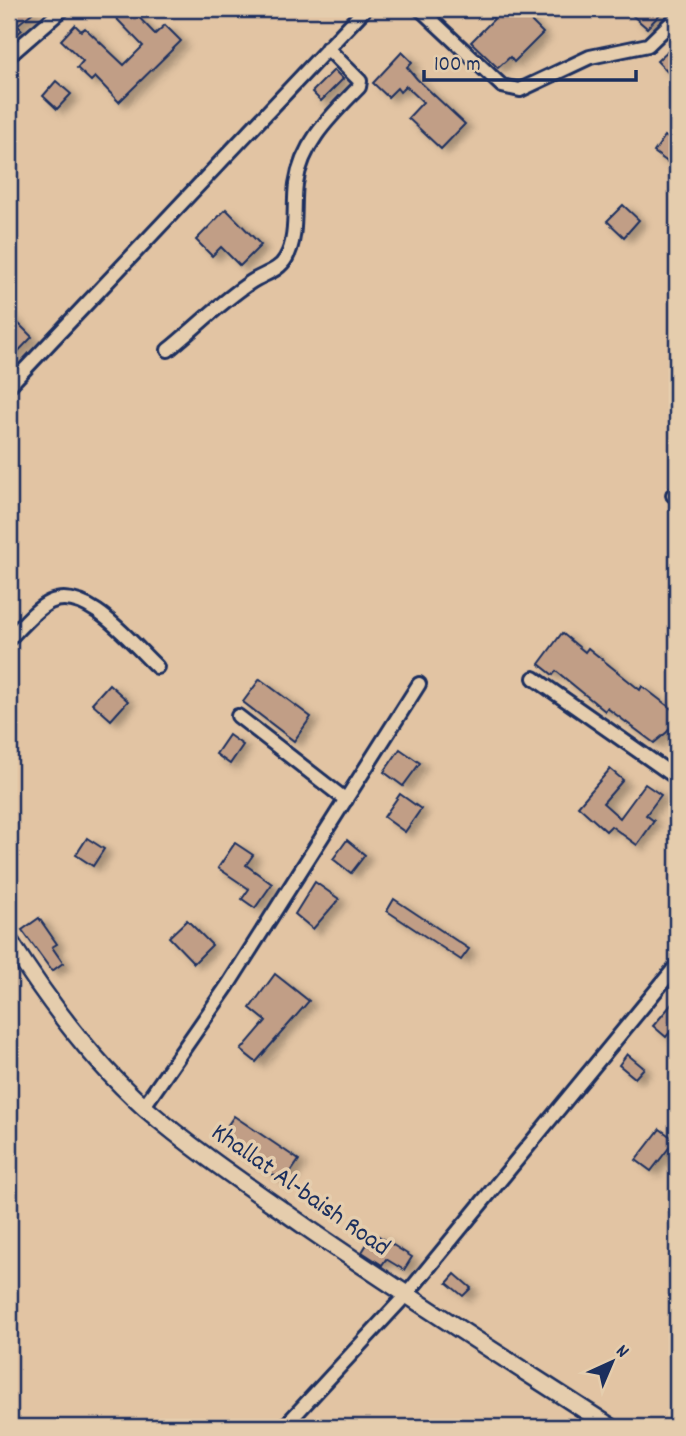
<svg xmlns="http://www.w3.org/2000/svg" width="686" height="1436" viewBox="0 0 686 1436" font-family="Dekko,sans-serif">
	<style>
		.building { fill: #c19e86; stroke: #1b2f5e; stroke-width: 2; filter: url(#shadow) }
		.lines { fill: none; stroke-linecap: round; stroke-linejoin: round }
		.minor-casing { stroke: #1b2f5e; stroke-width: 18 }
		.tertiary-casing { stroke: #1b2f5e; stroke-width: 21 }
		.minor { stroke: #e5cdad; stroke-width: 12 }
		.tertiary { stroke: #e5cdad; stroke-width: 16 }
		.labels { text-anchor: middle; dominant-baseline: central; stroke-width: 7; stroke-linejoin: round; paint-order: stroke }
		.street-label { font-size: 26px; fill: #1b2f5e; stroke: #e5cdad }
	</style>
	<defs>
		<filter id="shadow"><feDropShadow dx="7" dy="4.5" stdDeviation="3.5" flood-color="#0004"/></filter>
	</defs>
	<rect width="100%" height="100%" fill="#e2c4a3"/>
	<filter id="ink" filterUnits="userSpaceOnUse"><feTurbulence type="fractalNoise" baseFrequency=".0143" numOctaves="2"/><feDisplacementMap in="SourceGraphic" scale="14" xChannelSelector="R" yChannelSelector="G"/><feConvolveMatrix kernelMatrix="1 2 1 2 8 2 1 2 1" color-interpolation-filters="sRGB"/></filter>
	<g filter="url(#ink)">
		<g class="building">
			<polygon points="20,9 37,9 17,25 22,30 9,41 9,15"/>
			<polygon points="123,9 131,9 155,34 165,25 181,41 119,102 95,77 91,81 77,68 83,61 61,40 75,25 81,31 85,28 124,65 143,46 115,17"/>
			<polygon points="484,9 519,9 543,33 514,62 510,57 498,68 471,42 494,19"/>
			<polygon points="640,9 665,9 647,28 633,16"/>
			<polygon points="677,42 677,82 657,61"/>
			<polygon points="402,52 412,62 407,67 417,79 465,124 441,149 408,118 423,102 406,86 400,92 397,88 388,97 373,83"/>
			<polygon points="334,70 343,79 321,101 312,92"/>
			<polygon points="56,81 71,94 57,109 43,96"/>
			<polygon points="665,136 677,145 677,169 654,152"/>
			<polygon points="623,205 639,220 624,237 607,221"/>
			<polygon points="226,209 261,245 240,266 221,247 212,256 196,240"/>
			<polygon points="9,314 32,337 9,361"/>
			<polygon points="562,633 585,652 588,648 640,690 642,686 677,713 677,718 667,732 654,743 607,708 605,711 556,671 553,675 539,664"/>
			<polygon points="260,679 311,717 294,741 243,702"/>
			<polygon points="109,684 128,701 111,720 92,703"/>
			<polygon points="229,735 243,745 230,764 216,754"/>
			<polygon points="400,749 420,763 403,786 384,772"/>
			<polygon points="610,769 623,780 603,803 620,818 645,784 661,795 646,815 654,821 637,845 611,826 606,831 578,806"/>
			<polygon points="400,794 421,809 405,832 384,817"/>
			<polygon points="87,838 104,849 93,866 76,855"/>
			<polygon points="347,840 365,855 351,873 333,859"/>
			<polygon points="235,843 253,855 246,865 272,884 255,908 242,899 249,889 218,868"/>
			<polygon points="315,882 339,899 313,929 295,914"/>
			<polygon points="394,899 469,949 461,960 387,911"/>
			<polygon points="39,918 57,944 52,947 63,963 52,971 22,930"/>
			<polygon points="187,920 212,945 194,963 169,937"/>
			<polygon points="275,974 309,1001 256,1062 241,1050 266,1021 250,1008"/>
			<polygon points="677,998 677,1024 666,1037 653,1026"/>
			<polygon points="627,1054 644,1068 635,1078 619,1065"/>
			<polygon points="234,1116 299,1160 284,1182 219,1138"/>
			<polygon points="660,1129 675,1140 651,1171 636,1160"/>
			<polygon points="374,1233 412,1257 404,1270 386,1259 382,1265 362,1252"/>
			<polygon points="455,1274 471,1288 463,1296 447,1283"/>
		</g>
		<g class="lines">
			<g class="minor-casing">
				<g id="minor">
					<polyline points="420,9 502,86 520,90 590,57 648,45 677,17"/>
					<polyline points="9,56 63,9"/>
					<path d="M168,350C195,328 222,301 251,282C263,274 279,271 286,258C298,238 293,206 296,184C302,142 332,115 359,87L360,81L327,48"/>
					<polyline points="9,386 365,9"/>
					<polyline points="673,495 677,496"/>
					<path d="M9,639C21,627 35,609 50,602C87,585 132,644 157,667"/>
					<polyline points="534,678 677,778"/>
					<polyline points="238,716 346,800"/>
					<polyline points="144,1106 228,985 419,684"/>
					<polyline points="284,1427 406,1295 677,965"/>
				</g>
			</g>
			<g class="tertiary-casing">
				<path id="tertiary" d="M9,940C47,1000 91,1060 145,1108C195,1151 252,1189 306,1227C406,1296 509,1361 611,1427"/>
			</g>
			<use href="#minor" class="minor"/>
			<use href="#tertiary" class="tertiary"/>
		</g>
	</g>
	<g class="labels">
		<g class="street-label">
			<text transform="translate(300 1191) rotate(35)">Khallat Al-baish Road</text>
		</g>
	</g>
	<rect width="686" height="1436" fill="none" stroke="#e5cdad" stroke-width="35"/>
	<rect x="18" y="18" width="651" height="1401" fill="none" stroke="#1b2f5e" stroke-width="2.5" filter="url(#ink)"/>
	<g transform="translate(612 1362) rotate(44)" stroke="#e5cdad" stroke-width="5" paint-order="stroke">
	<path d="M0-5L12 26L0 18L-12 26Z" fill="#1b2f5e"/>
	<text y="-10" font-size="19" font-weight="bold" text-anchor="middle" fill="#1b2f5e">N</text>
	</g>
	<path d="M424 70v10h212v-10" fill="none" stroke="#1b2f5e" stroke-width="3.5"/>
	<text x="434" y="70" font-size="21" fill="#1b2f5e" stroke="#e5cdad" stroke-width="5" paint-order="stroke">100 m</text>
</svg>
